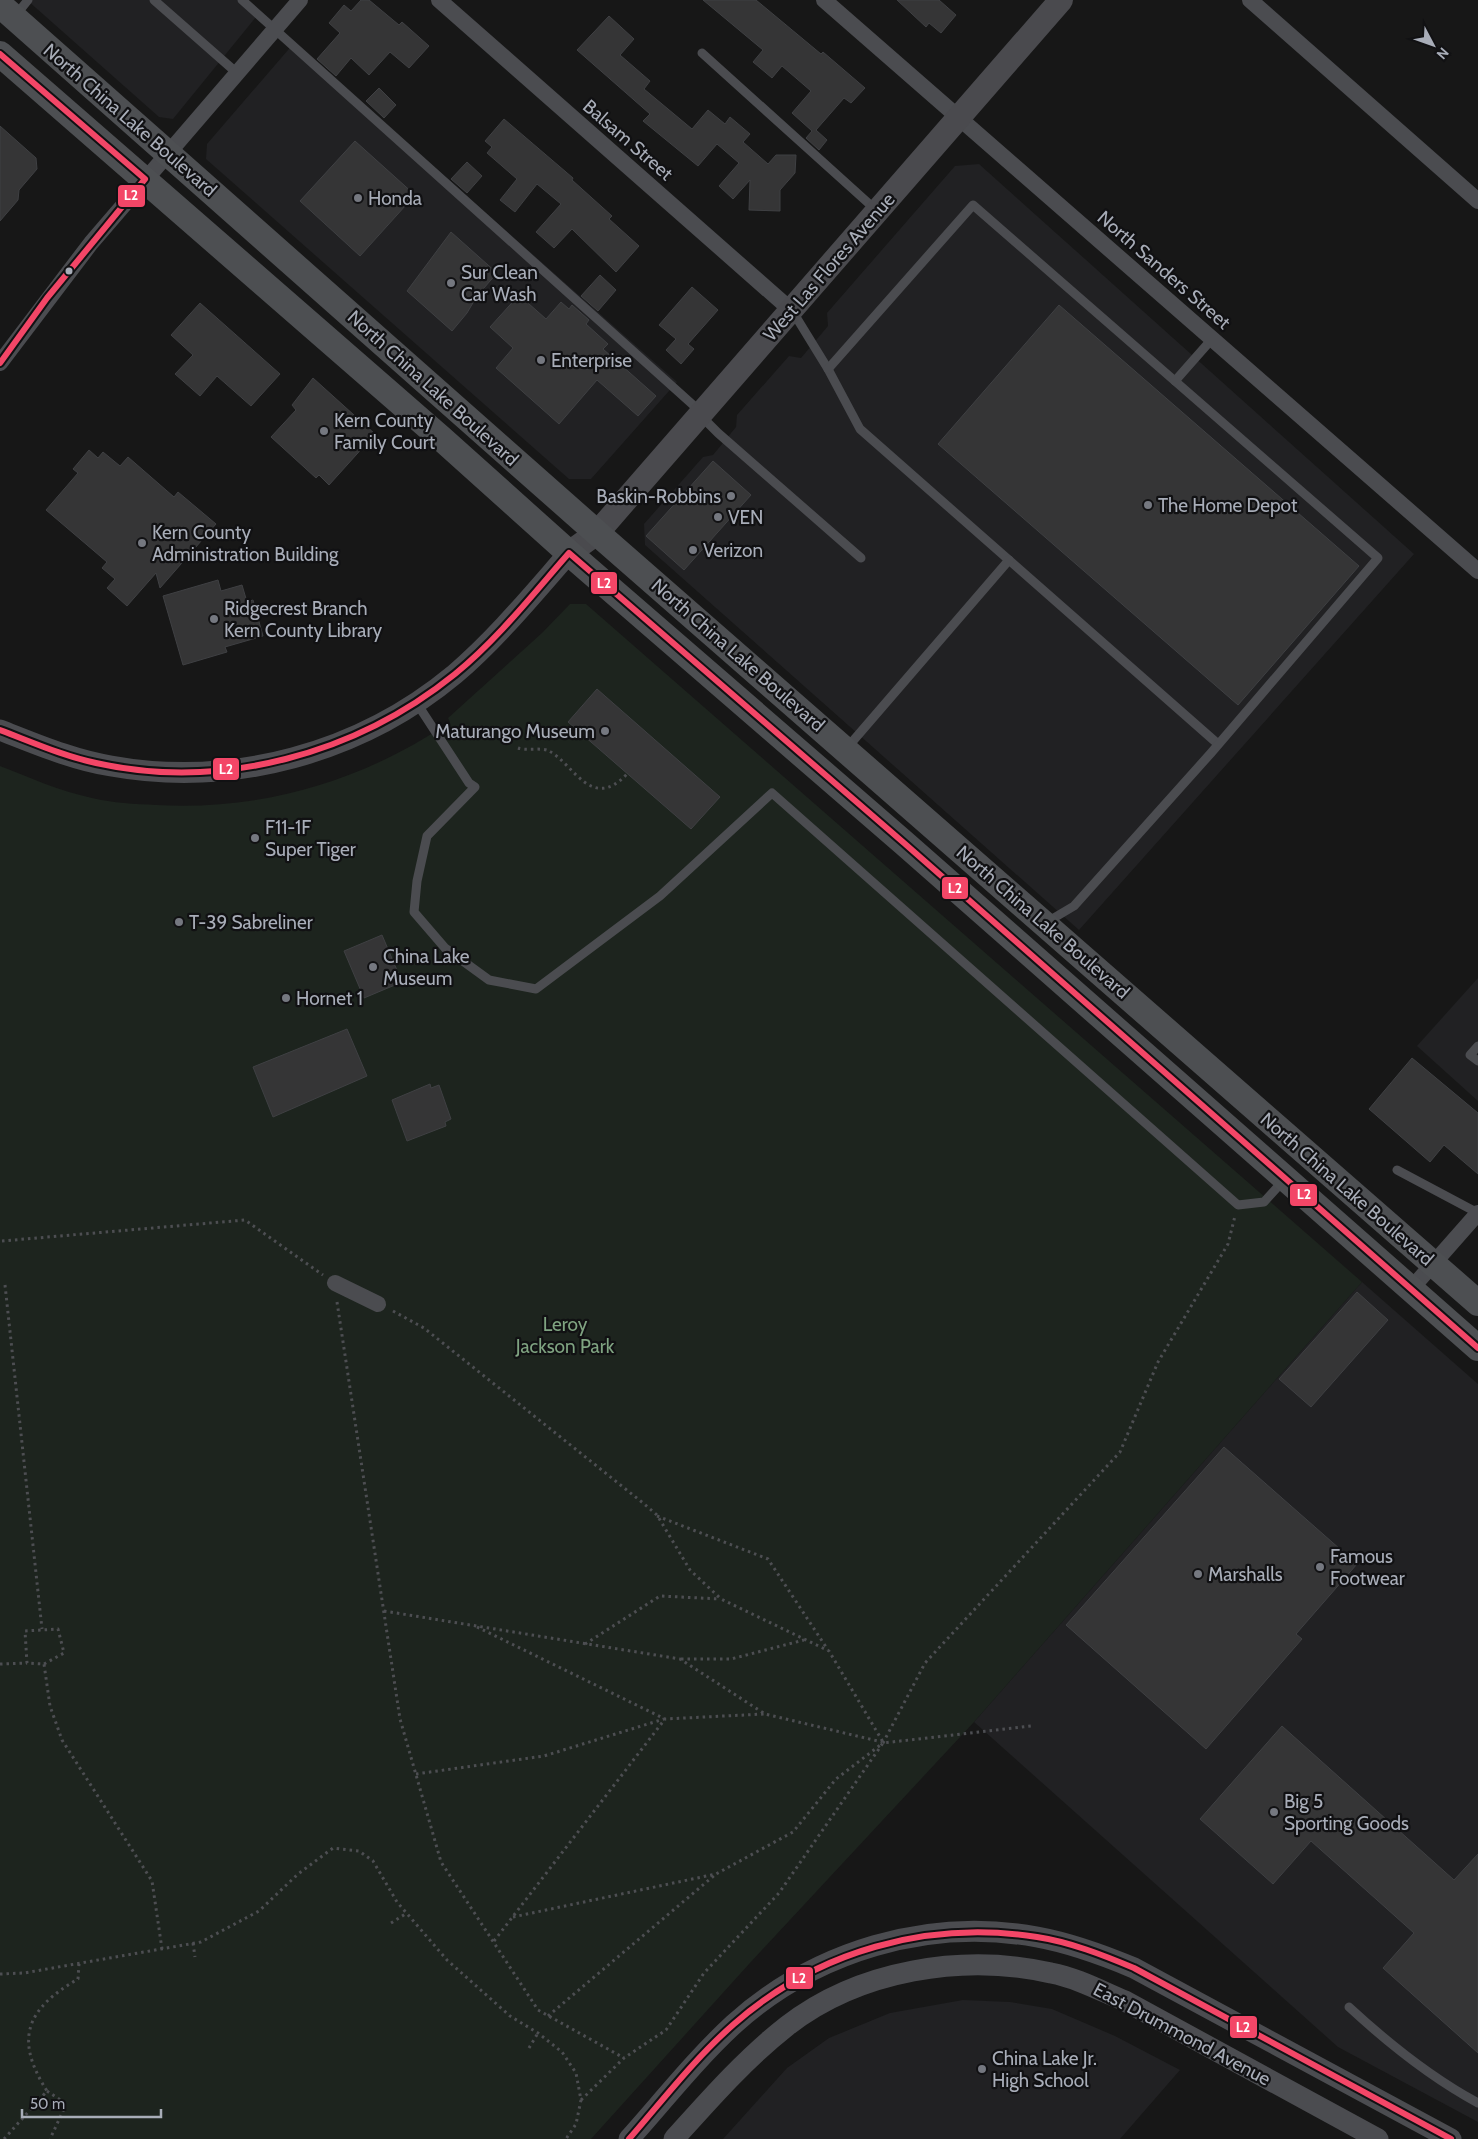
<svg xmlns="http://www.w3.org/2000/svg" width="1478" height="2139" viewBox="0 0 1478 2139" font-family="Cabin,sans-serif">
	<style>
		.built { fill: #212123 }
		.green { fill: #1d241e }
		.building { fill: #353536; stroke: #3f4043 }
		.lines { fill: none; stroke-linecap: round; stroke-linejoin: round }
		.path { stroke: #4d4e52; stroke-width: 3; stroke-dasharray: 2.5 4; stroke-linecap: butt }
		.service { stroke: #4b4c50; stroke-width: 9 }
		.minor { stroke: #4b4c50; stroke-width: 16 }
		.tertiary { stroke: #4b4c50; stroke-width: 21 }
		.secondary { stroke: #4a4a4e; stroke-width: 24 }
		.primary { stroke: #4d4f52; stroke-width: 26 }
		.bus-1-casing { stroke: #111113; stroke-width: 10 }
		.bus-1 { stroke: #f34667; stroke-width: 6 }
		.poi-dot { fill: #757880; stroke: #111113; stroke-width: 2 }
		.bus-dot { fill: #a8adb8; stroke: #111113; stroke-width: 2 }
		.labels { text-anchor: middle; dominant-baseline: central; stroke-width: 4.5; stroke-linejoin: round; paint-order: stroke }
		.street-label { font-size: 19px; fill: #a8adb8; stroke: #111113 }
		.poi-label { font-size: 19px; fill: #a8adb8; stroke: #111113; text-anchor: start }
		.park-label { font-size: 19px; fill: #7fa381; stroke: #111113 }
		.line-badge { stroke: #111113; stroke-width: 2 }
		.badge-label { font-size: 14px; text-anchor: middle; font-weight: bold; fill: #fff }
	</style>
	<rect width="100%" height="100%" fill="#171717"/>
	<g class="built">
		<polygon points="27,0 247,0 260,12 173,119 159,117"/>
		<polygon points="294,43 677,382 591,479 569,479 206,159 207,144"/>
		<polygon points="979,164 1414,554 1079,930 645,545 644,524 703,457 713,455 736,427 737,415 789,356 801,358 828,326 827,313 955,166"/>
		<polygon points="1478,978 1478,1101 1417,1046"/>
		<polygon points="1362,1282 1478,1384 1478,2122 1338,2047 974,1722"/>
		<polygon points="963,2000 1010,2002 1052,2009 1115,2036 1180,2070 1120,2139 723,2139 787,2068 829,2038 890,2013"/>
	</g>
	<path class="green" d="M570,604H586L1362,1282L974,1722L749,1964L591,2139H0V766C31,778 59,791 92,798C113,803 135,804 156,805C262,811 363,781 450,722L448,718L542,633Z"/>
	<g class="building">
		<polygon points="361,0 369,0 399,25 402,22 429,46 409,68 390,52 369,75 351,58 336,76 317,59 340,33 329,23 344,5 351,11"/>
		<polygon points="703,0 756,0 821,54 823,52 865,88 851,103 844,98 816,130 827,140 819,150 806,138 812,131 792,113 811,91 782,66 772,78 753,62 763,50"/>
		<polygon points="897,0 939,0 956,15 941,33 929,23 926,27"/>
		<polygon points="609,16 634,39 620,55 650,81 644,89 692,129 708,110 725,124 730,117 750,134 743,142 768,164 776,155 796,155 795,173 780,190 780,211 749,210 750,180 733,199 719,186 739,163 717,144 698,166 643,121 650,114 577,50"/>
		<polygon points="379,88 396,105 384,118 366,101"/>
		<polygon points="504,119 573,178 572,180 612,216 609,219 639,246 616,272 572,229 554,248 536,232 561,204 537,184 515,212 500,200 517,179 487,153 492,147 485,141"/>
		<polygon points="0,126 36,158 37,169 19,190 18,200 0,221"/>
		<polygon points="355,141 415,195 360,256 300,201"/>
		<polygon points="467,162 482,176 467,193 451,179"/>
		<polygon points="451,232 497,273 477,296 467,313 452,331 407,291"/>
		<polygon points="600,275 616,290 598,311 581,296"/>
		<polygon points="692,287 718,310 688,344 694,349 681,364 666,350 676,339 659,325"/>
		<polygon points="519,295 546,319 561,302 569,309 572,305 589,320 586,324 608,344 603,349 656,396 638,416 597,380 559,424 496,368 513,348 490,327"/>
		<polygon points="200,303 280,374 251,406 217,376 200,396 175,374 193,355 171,335"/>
		<polygon points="1059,305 1359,566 1238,705 938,444"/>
		<polygon points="313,378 375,434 329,485 319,475 316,478 271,437 296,410 292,405"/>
		<polygon points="89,450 98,458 103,452 120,466 128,457 174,497 178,492 216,524 160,588 156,573 127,606 107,588 115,579 102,568 107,562 46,510 78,473 73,469"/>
		<polygon points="713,461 751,495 684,570 646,536"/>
		<polygon points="218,580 221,591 242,585 247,602 253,600 263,636 225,647 227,652 183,665 163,596"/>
		<polygon points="597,689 720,797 691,829 568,722"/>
		<polygon points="382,935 402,982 364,998 344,951"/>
		<polygon points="347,1029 367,1076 273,1117 253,1067"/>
		<polygon points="1412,1058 1478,1113 1478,1174 1444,1145 1430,1162 1369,1109"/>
		<polygon points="430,1084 431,1088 439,1085 451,1119 445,1122 446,1126 407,1141 392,1100"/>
		<polygon points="1357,1292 1388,1320 1311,1407 1279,1379"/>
		<polygon points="1224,1447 1357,1564 1296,1634 1302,1639 1206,1749 1066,1625"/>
		<polygon points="1282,1726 1454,1880 1478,1854 1478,2053 1383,1968 1414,1933 1311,1841 1273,1884 1200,1819"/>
	</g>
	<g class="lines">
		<g class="path">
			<path d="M518,748C526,751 541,747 549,751C574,764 591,812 627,774"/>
			<polyline points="2,1241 245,1220 323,1275"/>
			<polyline points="5,1285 42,1629"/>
			<polyline points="337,1302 400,1719 441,1862 538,2010 624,2058"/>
			<polyline points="393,1311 424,1328 643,1503 657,1515 690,1570 721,1599 829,1651 883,1742"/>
			<polyline points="657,1516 768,1559 828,1650"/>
			<polyline points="384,1611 680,1659 765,1714 882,1742"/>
			<polyline points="477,1627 665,1719 764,1714"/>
			<polyline points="585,1644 660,1596 720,1599"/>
			<polyline points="681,1659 731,1659 804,1640"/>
			<polyline points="0,1664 27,1663"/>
			<polyline points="44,1664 64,1653 58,1629 25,1631 27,1663 44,1664 50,1706 62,1740 152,1881 162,1949"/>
			<polyline points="416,1774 544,1756 664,1719"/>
			<polyline points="513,1917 716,1874 793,1832 836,1779 883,1743 925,1663 1120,1452 1158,1362 1228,1244 1235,1216"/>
			<polyline points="391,1923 407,1913"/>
			<polyline points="494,1941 665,1719"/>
			<polyline points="193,1943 195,1957"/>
			<polyline points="0,1974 24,1973 201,1942 259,1911 298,1874 333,1848 359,1851 373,1861 397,1902 447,1960 510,2016 538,2033 562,2052 576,2073 581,2100 576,2124 566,2139"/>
			<polyline points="548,2016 716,1874"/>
			<polyline points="529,2048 538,2033"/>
			<polyline points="47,2091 59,2099 64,2109 50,2139"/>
			<polyline points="581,2100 624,2058 666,2030 704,1973 779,1893 883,1743 1031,1726"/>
			<path d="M4,2139L47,2091C14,2039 26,2009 78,1979L79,1964"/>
		</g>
		<g class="service">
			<polyline points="154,0 237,73"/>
			<polyline points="242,0 702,413 705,420 718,433 861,558"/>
			<polyline points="16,15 28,0"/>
			<polyline points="702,53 876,210"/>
			<polyline points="793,312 828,369 860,429 1218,744"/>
			<polyline points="828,369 973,205 1378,558 1211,753 1074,906 1047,922"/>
			<polyline points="1175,381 1212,339"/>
			<polyline points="416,702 469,783 475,787 427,836 417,881 414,912 445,948 489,980 536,989 660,896 772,793 1238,1205 1264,1202 1283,1181"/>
			<polyline points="846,749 1009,560"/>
			<polyline points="1478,1046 1470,1055 1478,1061"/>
			<polyline points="1397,1170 1478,1213"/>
			<path d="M1349,2007C1389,2044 1430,2077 1478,2103"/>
		</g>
		<g class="minor">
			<polyline points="439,0 791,310"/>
			<polyline points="824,0 1478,571"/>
			<polyline points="1250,0 1478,201"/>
			<polyline points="0,363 91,243 300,0"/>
			<polyline points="335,1283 378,1304"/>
			<polyline points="1411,1289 1478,1213"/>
		</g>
		<g class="tertiary">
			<path d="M0,730C36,744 73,760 111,766C233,788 360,753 455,674C497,638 533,594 569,553"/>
			<path d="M629,2139C663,2101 696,2059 734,2024C815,1951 928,1917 1037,1937C1070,1943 1103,1955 1134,1968L1451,2139"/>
			<path d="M674,2139C710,2099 745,2059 787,2026C859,1970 963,1953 1051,1973C1077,1978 1101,1991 1125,2001L1378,2139"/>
		</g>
		<polyline class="secondary" points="569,553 597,533 1061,0"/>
		<g class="primary">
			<polyline points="0,5 597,533 1478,1303"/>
			<polyline points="0,54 442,439 569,553 904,843 1478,1348"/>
		</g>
		<g class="bus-1-casing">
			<g id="bus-1">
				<polyline points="0,54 145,179 47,298 0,363"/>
				<path d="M0,730C32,742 63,756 96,763C222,791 356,754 455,674C498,639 533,594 569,553L904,843L1478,1348"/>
				<path d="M629,2139C663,2100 695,2058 734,2024C817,1951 927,1920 1037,1937C1070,1942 1103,1955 1134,1968L1451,2139"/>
			</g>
		</g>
		<use href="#bus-1" class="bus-1"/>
	</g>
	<g class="poi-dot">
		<circle cx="358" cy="198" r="5"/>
		<circle cx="451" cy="283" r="5"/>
		<circle cx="541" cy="360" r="5"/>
		<circle cx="324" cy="431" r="5"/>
		<circle cx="731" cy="496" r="5"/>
		<circle cx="1148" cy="505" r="5"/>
		<circle cx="718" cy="517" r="5"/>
		<circle cx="142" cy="543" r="5"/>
		<circle cx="693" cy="550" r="5"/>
		<circle cx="214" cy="619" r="5"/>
		<circle cx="605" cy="731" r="5"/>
		<circle cx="255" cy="838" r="5"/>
		<circle cx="179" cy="922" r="5"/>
		<circle cx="373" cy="967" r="5"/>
		<circle cx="286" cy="998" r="5"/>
		<circle cx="1320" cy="1567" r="5"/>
		<circle cx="1198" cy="1574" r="5"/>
		<circle cx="1274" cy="1812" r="5"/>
		<circle cx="982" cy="2069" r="5"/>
	</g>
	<circle class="bus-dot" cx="69" cy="271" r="4.5"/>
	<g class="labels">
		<g class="street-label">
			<text transform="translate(130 120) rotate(41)">North China Lake Boulevard</text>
			<text transform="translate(628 140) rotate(41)">Balsam Street</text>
			<text transform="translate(829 267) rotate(-49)">West Las Flores Avenue</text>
			<text transform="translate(1164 270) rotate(41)">North Sanders Street</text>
			<text transform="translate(433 388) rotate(42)">North China Lake Boulevard</text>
			<text transform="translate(738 655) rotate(41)">North China Lake Boulevard</text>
			<text transform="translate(1043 922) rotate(41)">North China Lake Boulevard</text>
			<text transform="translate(1347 1189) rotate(41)">North China Lake Boulevard</text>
			<text transform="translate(1182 2034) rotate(28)">East Drummond Avenue</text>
		</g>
		<g class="poi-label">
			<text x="368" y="198">Honda</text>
			<text x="461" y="272">Sur Clean<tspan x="461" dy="22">Car Wash</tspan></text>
			<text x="551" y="360">Enterprise</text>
			<text x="334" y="420">Kern County<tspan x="334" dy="22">Family Court</tspan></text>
			<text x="721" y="496" text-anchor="end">Baskin-Robbins</text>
			<text x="1158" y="505">The Home Depot</text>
			<text x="728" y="517">VEN</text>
			<text x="152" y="532">Kern County<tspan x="152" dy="22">Administration Building</tspan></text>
			<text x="703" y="550">Verizon</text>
			<text x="224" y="608">Ridgecrest Branch<tspan x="224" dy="22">Kern County Library</tspan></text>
			<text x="595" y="731" text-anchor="end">Maturango Museum</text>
			<text x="265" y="827">F11-1F<tspan x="265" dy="22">Super Tiger</tspan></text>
			<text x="189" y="922">T-39 Sabreliner</text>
			<text x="383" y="956">China Lake<tspan x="383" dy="22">Museum</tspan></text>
			<text x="296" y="998">Hornet 1</text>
			<text x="1330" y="1556">Famous<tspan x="1330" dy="22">Footwear</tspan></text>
			<text x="1208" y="1574">Marshalls</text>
			<text x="1284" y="1801">Big 5<tspan x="1284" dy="22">Sporting Goods</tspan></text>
			<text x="992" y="2058">China Lake Jr.<tspan x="992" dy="22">High School</tspan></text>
		</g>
		<g class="park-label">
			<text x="565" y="1324">Leroy<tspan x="565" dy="22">Jackson Park</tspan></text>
		</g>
	</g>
	<g class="line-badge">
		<rect x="117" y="184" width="29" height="24" rx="5" fill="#f34667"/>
		<rect x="590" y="571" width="28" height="24" rx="5" fill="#f34667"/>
		<rect x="212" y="757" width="28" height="24" rx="5" fill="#f34667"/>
		<rect x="941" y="876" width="28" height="24" rx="5" fill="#f34667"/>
		<rect x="1289" y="1183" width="29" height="24" rx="5" fill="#f34667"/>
		<rect x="785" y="1966" width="29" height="24" rx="5" fill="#f34667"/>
		<rect x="1229" y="2015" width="29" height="24" rx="5" fill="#f34667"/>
	</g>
	<g class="badge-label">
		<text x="131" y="200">L2</text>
		<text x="604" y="588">L2</text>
		<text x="226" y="774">L2</text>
		<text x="955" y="893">L2</text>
		<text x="1304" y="1199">L2</text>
		<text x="799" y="1983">L2</text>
		<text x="1243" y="2032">L2</text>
	</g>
	<g transform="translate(1433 45) rotate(131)" stroke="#111113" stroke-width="4" paint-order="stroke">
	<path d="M0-4L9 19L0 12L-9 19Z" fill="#a8adb8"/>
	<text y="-8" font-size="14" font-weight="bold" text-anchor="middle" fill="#a8adb8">N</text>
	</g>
	<path d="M22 2109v8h139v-8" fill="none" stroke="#a8adb8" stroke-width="2.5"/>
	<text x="30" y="2109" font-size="15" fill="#a8adb8" stroke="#111113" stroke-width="4" paint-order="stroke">50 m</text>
</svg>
